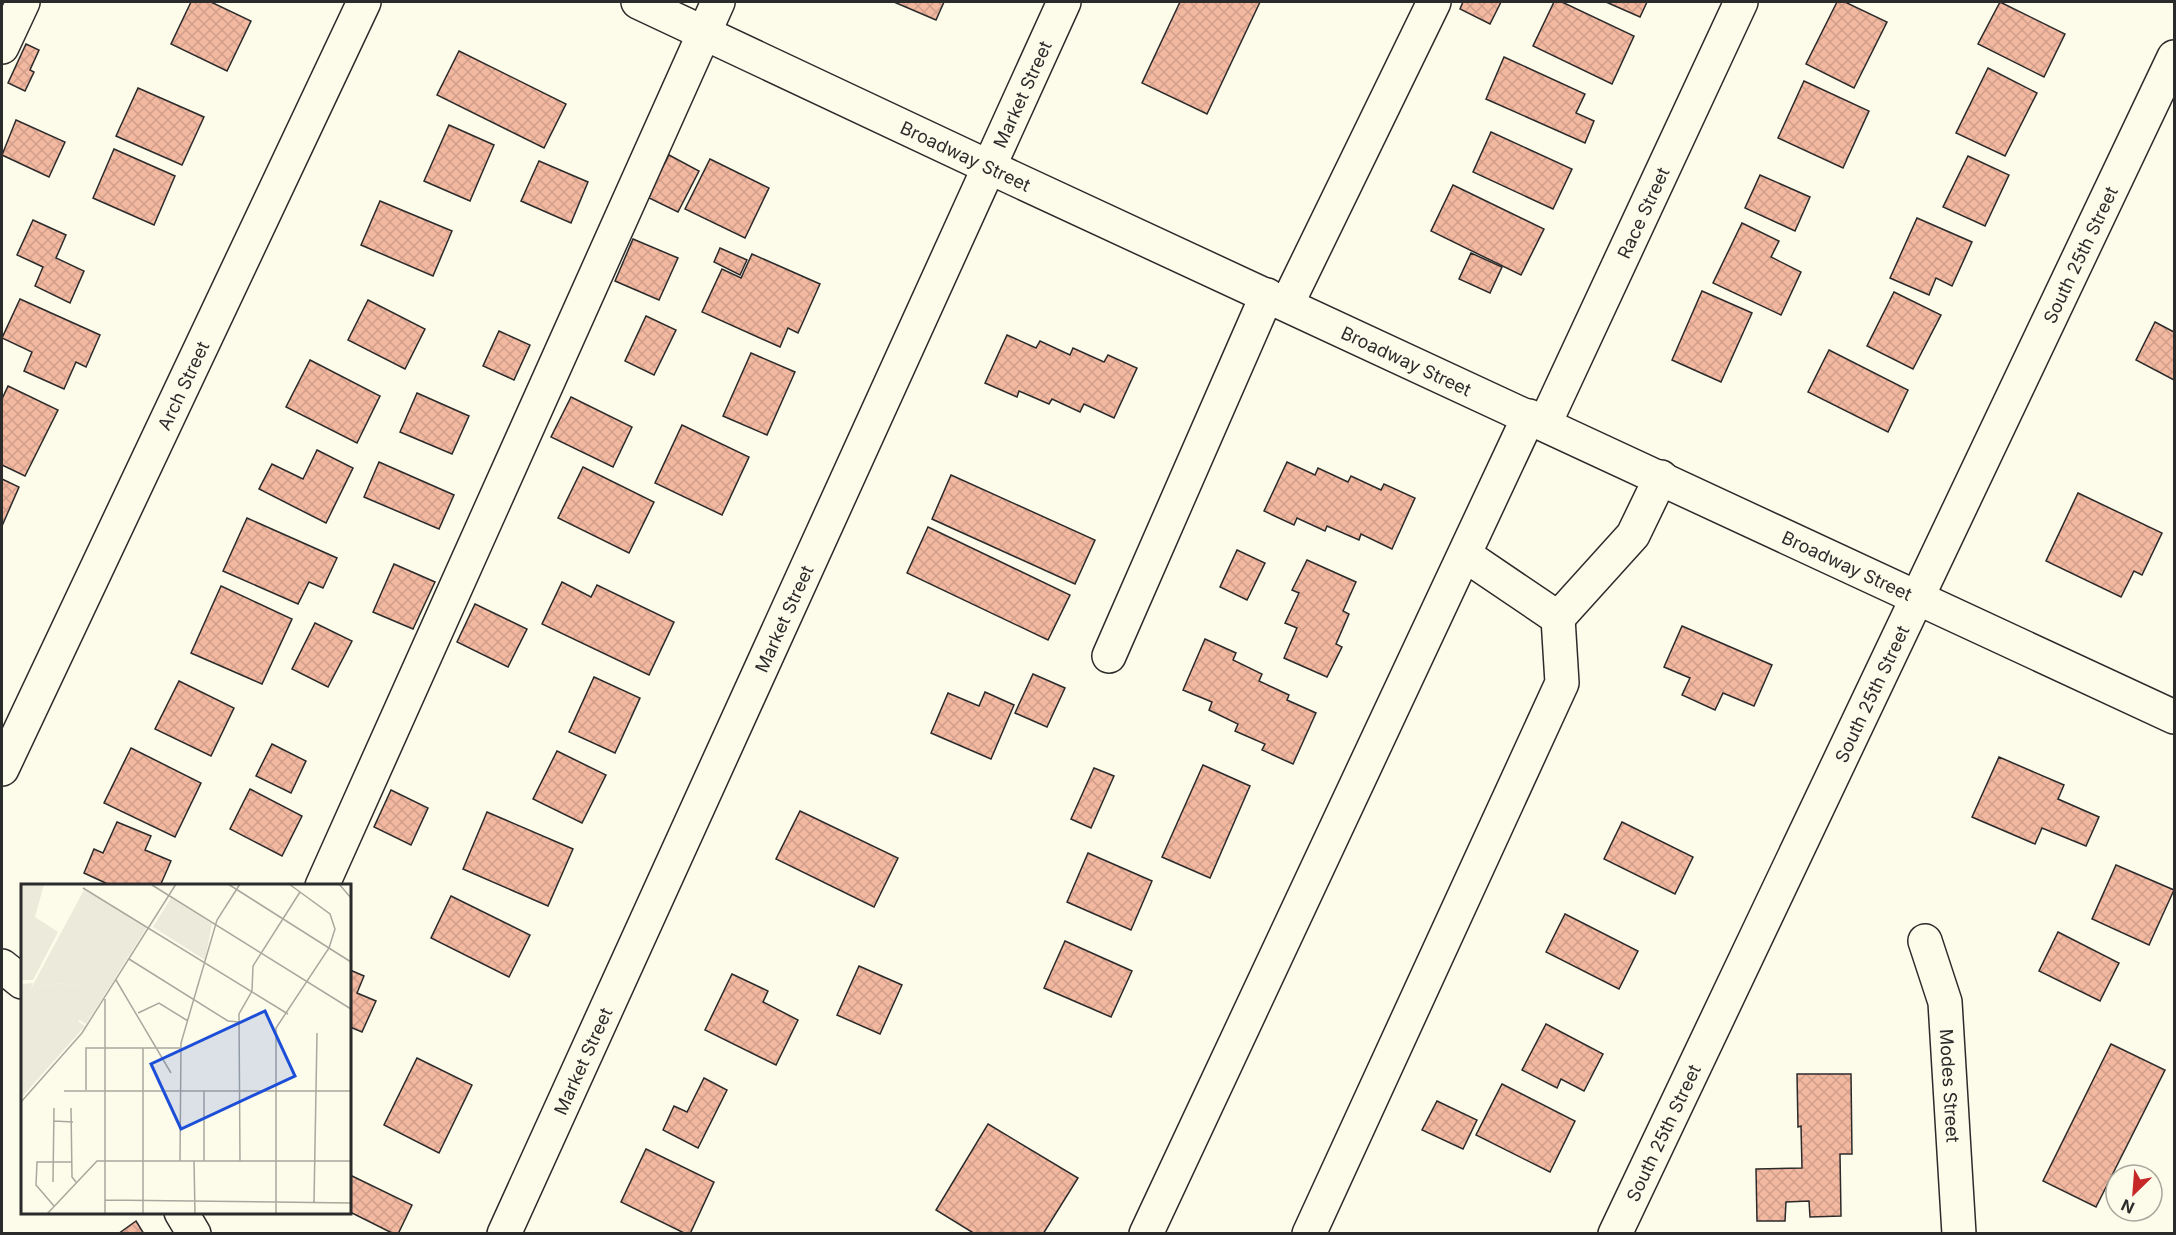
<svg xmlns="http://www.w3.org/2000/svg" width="2176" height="1235" viewBox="0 0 2176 1235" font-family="Inter,sans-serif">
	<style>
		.building { fill: url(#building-cross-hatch); stroke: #2b2b2b; stroke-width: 1.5 }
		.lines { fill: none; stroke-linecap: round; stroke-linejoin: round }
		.minor-casing { stroke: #2b2b2b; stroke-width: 36 }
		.minor { stroke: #fdfbea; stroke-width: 33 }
		.labels { text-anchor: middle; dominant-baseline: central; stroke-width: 4.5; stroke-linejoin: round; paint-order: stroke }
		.street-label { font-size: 18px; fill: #2b2b2b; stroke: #fdfbea }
		.inset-road { fill: none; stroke: #a9a89e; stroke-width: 1.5 }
		.view { fill: #1d4ed8; fill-opacity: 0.15; stroke: #1d4ed8; stroke-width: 3 }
		.inset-edge { fill: none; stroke: #2b2b2b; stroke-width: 3 }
	</style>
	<defs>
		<pattern id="building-cross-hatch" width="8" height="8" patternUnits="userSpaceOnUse" patternTransform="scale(1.5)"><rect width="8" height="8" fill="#f2b8a0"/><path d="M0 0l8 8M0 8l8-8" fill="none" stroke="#d09e8a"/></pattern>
	</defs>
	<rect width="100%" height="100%" fill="#fdfbea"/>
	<g class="building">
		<polygon points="191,2 211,2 251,21 227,71 171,44"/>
		<polygon points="894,2 944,2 936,20"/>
		<polygon points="1180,2 1260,2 1207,114 1142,83"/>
		<polygon points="1463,2 1501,2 1490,24 1460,9"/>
		<polygon points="1554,2 1562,2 1634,36 1612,84 1533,46"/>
		<polygon points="1606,2 1647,2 1640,17"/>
		<polygon points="1837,2 1845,2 1887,22 1854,88 1806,64"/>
		<polygon points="2000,2 2065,34 2044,77 1978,44"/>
		<polygon points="26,44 39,50 30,70 34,72 25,91 8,83"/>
		<polygon points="459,51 566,104 544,148 437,95"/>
		<polygon points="1504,57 1585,94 1576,113 1594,121 1585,143 1486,99"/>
		<polygon points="1988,68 2037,93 2005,156 1956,133"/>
		<polygon points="1804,81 1869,111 1843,168 1778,138"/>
		<polygon points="138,88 204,117 182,165 116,136"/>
		<polygon points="16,120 65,142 49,177 2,155"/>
		<polygon points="449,125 494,145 470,201 424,181"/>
		<polygon points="1491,132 1572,169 1553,209 1473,172"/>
		<polygon points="114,149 175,176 154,225 93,198"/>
		<polygon points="669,155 699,171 678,212 647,197"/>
		<polygon points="1968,156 2009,175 1985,226 1943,207"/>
		<polygon points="710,159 769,188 745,238 685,209"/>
		<polygon points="539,161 588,182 571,223 521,201"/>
		<polygon points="1760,175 1810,197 1795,231 1745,208"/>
		<polygon points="1453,185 1544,229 1521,275 1431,231"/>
		<polygon points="380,201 452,231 433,276 361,245"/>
		<polygon points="1917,218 1972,242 1952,286 1936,278 1929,295 1890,278"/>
		<polygon points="33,220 66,235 56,258 84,271 70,303 35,286 43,267 17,255"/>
		<polygon points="1742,223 1779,241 1771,257 1801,272 1781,315 1713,283"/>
		<polygon points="633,239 678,258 659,300 615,281"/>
		<polygon points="720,248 747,260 740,275 714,262"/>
		<polygon points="1471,253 1502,267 1490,293 1459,279"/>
		<polygon points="752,254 820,284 798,333 788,328 780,347 702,312 722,269 741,278"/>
		<polygon points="1702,291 1752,313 1721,382 1672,360"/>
		<polygon points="1894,292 1941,315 1913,369 1867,346"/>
		<polygon points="20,299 100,335 86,367 76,362 64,389 24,371 32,352 2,338"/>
		<polygon points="368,300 425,329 405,369 348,340"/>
		<polygon points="646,316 676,330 654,375 625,361"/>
		<polygon points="2155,322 2174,332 2174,380 2136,360"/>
		<polygon points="499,331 530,345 514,380 483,366"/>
		<polygon points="1007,335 1036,348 1040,341 1070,355 1073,348 1104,362 1108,355 1137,368 1114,418 1084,404 1080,412 1052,399 1049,404 1019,391 1017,397 985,383"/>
		<polygon points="1829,350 1908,390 1888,432 1808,392"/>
		<polygon points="751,353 795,372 767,435 723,416"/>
		<polygon points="310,360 380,396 357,443 286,407"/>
		<polygon points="8,386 58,410 25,476 2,465 2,399"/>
		<polygon points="417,393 469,416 452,454 400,432"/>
		<polygon points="571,397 632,427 613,467 551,437"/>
		<polygon points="682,425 749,457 722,515 655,483"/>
		<polygon points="317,450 353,468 326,523 259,489 272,464 303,479"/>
		<polygon points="379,462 454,495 439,529 364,497"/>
		<polygon points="1287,462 1315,475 1318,468 1348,482 1351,476 1381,490 1384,484 1415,498 1392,549 1361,534 1359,540 1327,526 1325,531 1297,518 1294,525 1264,511"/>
		<polygon points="583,467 654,502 629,553 558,518"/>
		<polygon points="951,475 1095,540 1075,584 932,519"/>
		<polygon points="2,479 19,487 2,526"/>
		<polygon points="2078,493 2162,533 2142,575 2134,571 2121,597 2046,561"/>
		<polygon points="247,518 337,558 323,588 309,582 298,604 223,571"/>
		<polygon points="928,527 1070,595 1048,640 907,573"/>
		<polygon points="1237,550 1265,563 1247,600 1220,587"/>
		<polygon points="1307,560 1356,582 1343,611 1349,614 1336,644 1342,647 1327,677 1284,658 1297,628 1285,623 1299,593 1292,590"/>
		<polygon points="394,564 435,582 413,629 373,612"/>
		<polygon points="562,582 591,597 597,585 674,622 649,675 542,624"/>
		<polygon points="221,586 292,619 262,684 191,653"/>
		<polygon points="475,604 527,629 508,667 457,642"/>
		<polygon points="315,623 352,641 328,687 292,669"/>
		<polygon points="1682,626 1772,665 1754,706 1723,693 1715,710 1682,695 1690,678 1664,667"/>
		<polygon points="1205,639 1236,653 1233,660 1262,674 1259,681 1289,695 1287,700 1316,713 1293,764 1262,750 1265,744 1235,731 1238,724 1209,710 1212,702 1183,690"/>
		<polygon points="1033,674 1065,688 1047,727 1015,713"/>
		<polygon points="594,677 640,698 615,753 569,732"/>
		<polygon points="179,681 234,708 211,756 155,729"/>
		<polygon points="985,692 1014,705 991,759 931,733 948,693 979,706"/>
		<polygon points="272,744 306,761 291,793 256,776"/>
		<polygon points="131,748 201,783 175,837 104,803"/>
		<polygon points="557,751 606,775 582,823 533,799"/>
		<polygon points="1999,757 2064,785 2058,799 2099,817 2086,846 2042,828 2035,844 1972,817"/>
		<polygon points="1203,765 1250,786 1210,878 1162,857"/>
		<polygon points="1094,768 1114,776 1091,828 1071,819"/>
		<polygon points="250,789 302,816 282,856 230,829"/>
		<polygon points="391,790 428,808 411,845 374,827"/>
		<polygon points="800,811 898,858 874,907 776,859"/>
		<polygon points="487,812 573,849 548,906 463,869"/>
		<polygon points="117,822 151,836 145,850 171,861 160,886 112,886 84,873 94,849 103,853"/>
		<polygon points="1622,822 1693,857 1675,894 1604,859"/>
		<polygon points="1088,853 1152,881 1131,930 1067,902"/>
		<polygon points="2116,865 2174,890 2149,945 2092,919"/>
		<polygon points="451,896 530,935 509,977 431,938"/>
		<polygon points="1565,914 1638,951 1619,989 1546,952"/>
		<polygon points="2058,932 2119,963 2100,1001 2039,971"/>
		<polygon points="1065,941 1132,971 1111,1017 1044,988"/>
		<polygon points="859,966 902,985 880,1034 837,1015"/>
		<polygon points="350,970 364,976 357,993 376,1001 362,1032 350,1027"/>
		<polygon points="732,974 768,991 763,1002 798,1020 776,1065 705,1030"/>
		<polygon points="1546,1024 1603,1054 1584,1091 1561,1079 1557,1088 1522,1070"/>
		<polygon points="2111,1044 2165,1070 2096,1207 2043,1181"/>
		<polygon points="417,1058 472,1085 439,1153 384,1125"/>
		<polygon points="1797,1074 1851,1074 1852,1154 1840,1154 1841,1216 1810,1217 1809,1201 1786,1202 1785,1221 1757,1221 1756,1169 1802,1168 1801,1126 1798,1127"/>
		<polygon points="704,1078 727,1090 698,1148 663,1130 674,1106 687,1112"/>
		<polygon points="1502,1084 1575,1121 1550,1172 1476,1135"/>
		<polygon points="1437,1101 1477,1120 1463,1149 1422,1130"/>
		<polygon points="988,1124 1078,1178 1043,1234 975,1234 936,1210"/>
		<polygon points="646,1149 714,1182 690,1234 686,1234 621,1202"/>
		<polygon points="350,1175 412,1205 398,1234 394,1234 350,1212"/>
		<polygon points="136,1221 144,1234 118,1234"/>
	</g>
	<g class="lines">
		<g class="minor-casing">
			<g id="minor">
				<path id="s1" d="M638,2L989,167L2174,717"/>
				<polyline points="2,47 23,2"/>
				<polyline points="1287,304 1434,2"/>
				<path id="s2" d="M1545,423L1741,2"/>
				<polyline points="1558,618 1633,535 1661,477"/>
				<polyline points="1109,656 1267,295"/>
				<path id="s3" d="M2,769L364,2"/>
				<polyline points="322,886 718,2"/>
				<path id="s4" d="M1925,941L1945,1002L1959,1234"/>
				<polyline points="2,966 22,982"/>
				<polyline points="181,1212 194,1234"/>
				<path id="s5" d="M504,1234L1064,2"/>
				<polyline points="1146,1234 1529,416"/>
				<polyline points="1309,1234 1562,683 1558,618 1465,555"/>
				<path id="s6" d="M1615,1234L2174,57"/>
			</g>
		</g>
		<use href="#minor" class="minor"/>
	</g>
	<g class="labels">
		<g class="street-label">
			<text stroke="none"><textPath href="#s5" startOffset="1252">Market Street</textPath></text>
			<text stroke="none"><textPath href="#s1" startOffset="362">Broadway Street</textPath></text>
			<text stroke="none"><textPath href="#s2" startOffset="232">Race Street</textPath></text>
			<text stroke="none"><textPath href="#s6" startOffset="1084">South 25th Street</textPath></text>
			<text stroke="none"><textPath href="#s1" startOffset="848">Broadway Street</textPath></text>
			<text stroke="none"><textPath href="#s3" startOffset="424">Arch Street</textPath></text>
			<text stroke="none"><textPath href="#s1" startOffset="1334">Broadway Street</textPath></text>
			<text stroke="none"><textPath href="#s5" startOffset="676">Market Street</textPath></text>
			<text stroke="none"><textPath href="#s6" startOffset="598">South 25th Street</textPath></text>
			<text stroke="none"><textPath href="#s5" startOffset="190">Market Street</textPath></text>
			<text stroke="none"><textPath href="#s4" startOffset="148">Modes Street</textPath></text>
			<text stroke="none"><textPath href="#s6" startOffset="112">South 25th Street</textPath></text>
		</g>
	</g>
	<g transform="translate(21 884)">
		<rect width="330" height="330" fill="#fdfbea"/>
		<path d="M14,97L18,103L39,99L61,103L58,138L64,142L0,214V100L12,99L9,106Z" fill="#ecebdb"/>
		<path d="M63,6L126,43L65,140L57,135L61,103L39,99L18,103L14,97Z" fill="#ecebdb"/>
		<path d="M0,0H23L14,33L37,48L12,96H0ZM150,14L191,40L184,76L132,43Z" fill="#ecebdb"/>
		<path class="inset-road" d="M207,0L330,78M318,0L330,14M131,1L330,125M62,4L267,130M108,75L207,137L218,138M95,96L150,189M117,129L138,119L167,137M65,206V164H159M43,207H330M183,207V277M0,218L61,149L155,0M50,224L51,293L55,298M33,237L52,238M159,277L160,159L196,36L219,0M173,277L174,330M219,277L218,130L231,107L232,82L279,8M32,298L33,224M84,316L330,319M293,318L296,149M33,322L15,301L16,278H51M26,330L76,277H330M84,330V115M122,330V164M255,330V144L308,64L314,45L309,30L268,0"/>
		<path class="view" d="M244,127L274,192L160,245L130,180Z"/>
		<rect width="330" height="330" class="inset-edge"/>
	</g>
	<rect width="2176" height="1235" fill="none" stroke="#2b2b2b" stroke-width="6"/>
	<g transform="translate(2134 1193) rotate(205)"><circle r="28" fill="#fdfbea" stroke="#a9a89e" stroke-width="1.5"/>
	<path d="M0-4.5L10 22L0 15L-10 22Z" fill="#c62828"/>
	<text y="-9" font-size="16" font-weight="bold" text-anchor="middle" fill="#2b2b2b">N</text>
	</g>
</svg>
